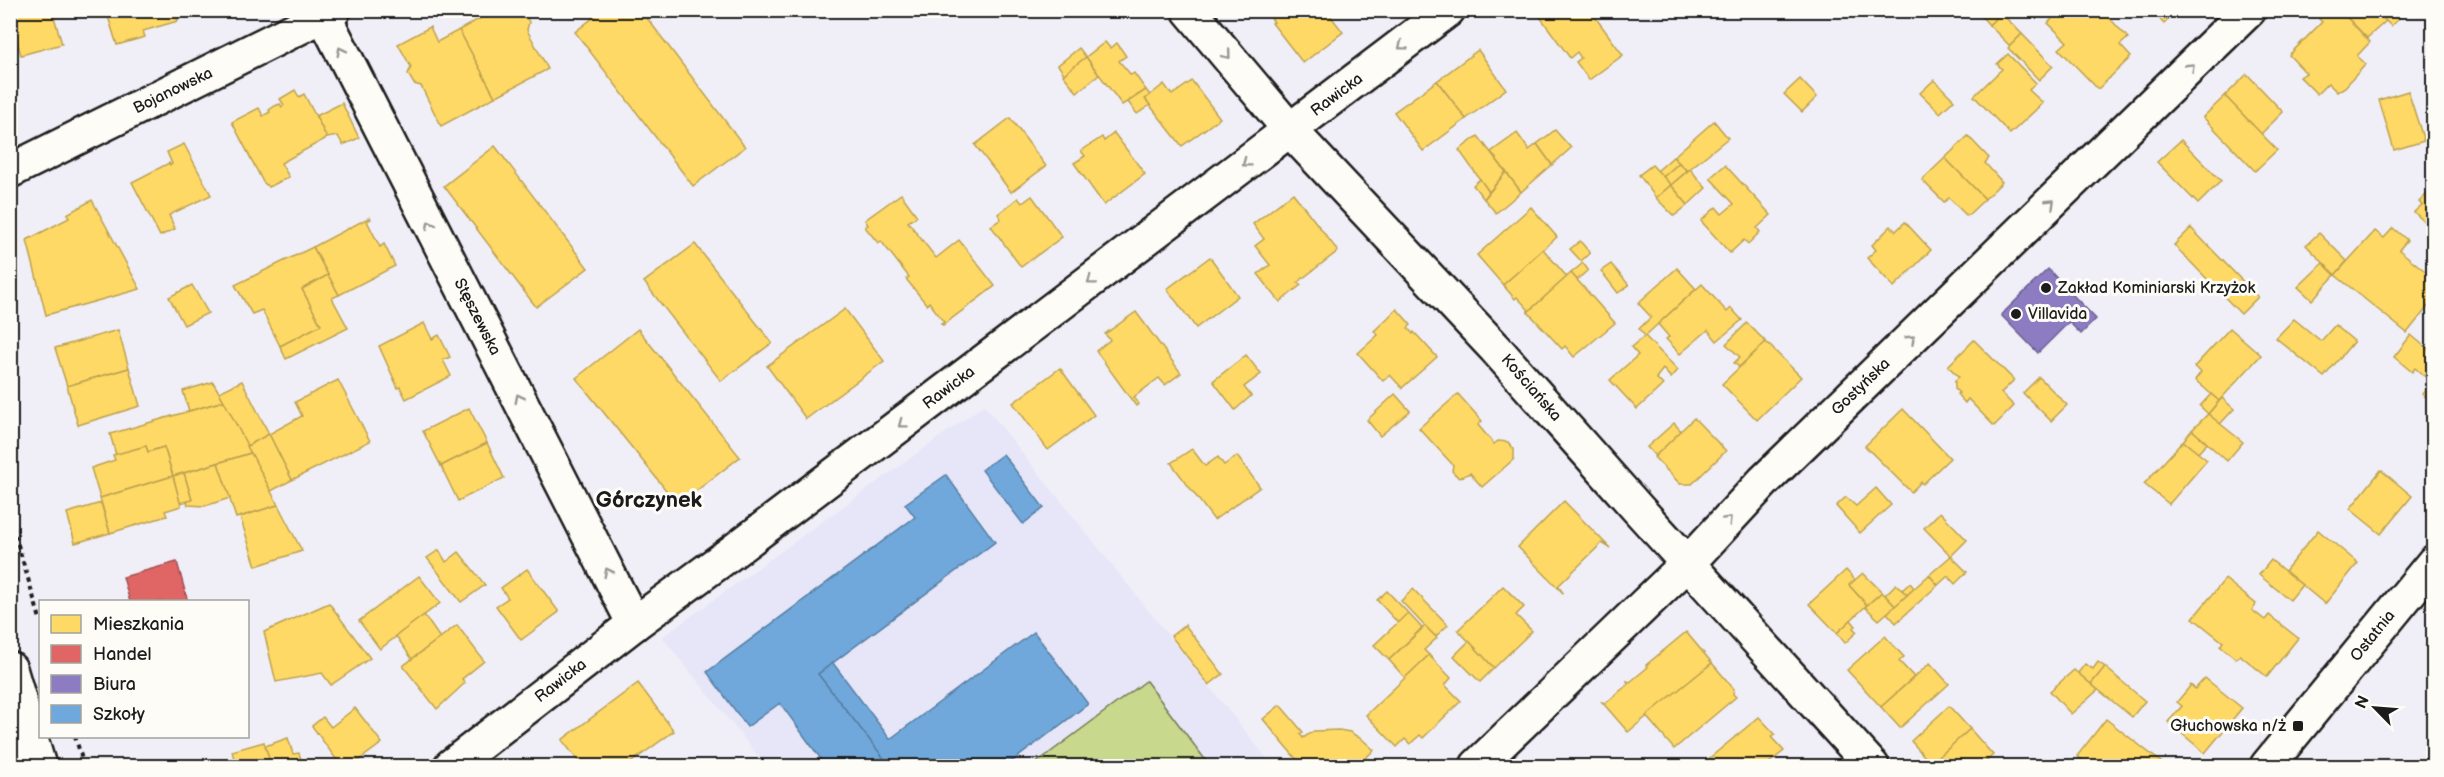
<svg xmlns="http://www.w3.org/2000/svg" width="2444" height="777" viewBox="0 0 2444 777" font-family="'Balsamiq Sans',sans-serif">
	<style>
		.built { fill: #e6e6f8 }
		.green { fill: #c8d88c; stroke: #727a54; stroke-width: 1.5 }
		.homes { fill: #ffd966; stroke: #bba050; stroke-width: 1.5 }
		.shops { fill: #e06666; stroke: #a55050; stroke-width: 1.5 }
		.offices { fill: #8e7cc3; stroke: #6c5f91; stroke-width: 1.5 }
		.schools { fill: #6fa8dc; stroke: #567ea2; stroke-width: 1.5 }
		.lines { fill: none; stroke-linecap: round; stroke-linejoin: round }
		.minor-casing { stroke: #1c1c1c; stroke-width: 38 }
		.major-casing { stroke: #1c1c1c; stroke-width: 38 }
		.path { stroke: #1c1c1c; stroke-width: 4; stroke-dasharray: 4.5 4.5; stroke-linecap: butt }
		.minor { stroke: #fdfcf7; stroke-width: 33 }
		.major { stroke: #fdfcf7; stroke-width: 33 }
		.oneway { stroke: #989794 }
		.poi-dot { fill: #1c1c1c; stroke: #fdfcf7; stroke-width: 2 }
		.labels { text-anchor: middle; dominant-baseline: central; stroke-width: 6; stroke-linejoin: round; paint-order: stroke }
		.street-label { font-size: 16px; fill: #1c1c1c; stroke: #fdfcf7 }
		.poi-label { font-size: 16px; fill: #1c1c1c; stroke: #fdfcf7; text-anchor: start }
		.district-label { font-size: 22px; font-weight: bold; fill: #1c1c1c; stroke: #fdfcf7 }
	</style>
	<rect width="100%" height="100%" fill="#f0eff8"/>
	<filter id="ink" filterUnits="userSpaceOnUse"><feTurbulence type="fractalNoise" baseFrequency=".0167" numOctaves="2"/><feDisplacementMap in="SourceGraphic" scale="12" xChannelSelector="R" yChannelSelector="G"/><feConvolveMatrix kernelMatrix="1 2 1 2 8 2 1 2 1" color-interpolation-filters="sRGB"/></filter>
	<g filter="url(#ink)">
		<polygon class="built" points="984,405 1273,766 766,766 662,637"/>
		<polygon class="green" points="1146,681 1210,766 1032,766"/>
		<g class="homes">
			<polygon points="10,10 52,10 62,44 21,55 16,38 11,39 10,37"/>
			<polygon points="106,10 175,10 178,21 143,31 145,37 117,45"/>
			<polygon points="477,10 524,12 529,22 527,30 548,69 495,97 459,30 481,18"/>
			<polygon points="603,10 641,10 745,147 693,186 575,32"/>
			<polygon points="1265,10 1326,10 1343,32 1303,63 1272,23 1274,22"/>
			<polygon points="1535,10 1590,10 1623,55 1589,80 1576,62 1581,58 1577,52 1570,58"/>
			<polygon points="1976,10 1999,10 2001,13 1989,25"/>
			<polygon points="2061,10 2102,10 2128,38 2120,45 2131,57 2098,89 2059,49 2067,42 2048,23"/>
			<polygon points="2151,10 2178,10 2164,24"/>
			<polygon points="2327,10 2340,10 2370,42 2357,56 2366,64 2345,87 2337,92 2328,83 2317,94 2300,77 2306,73 2289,55 2322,22 2319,19"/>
			<polygon points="2340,10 2375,10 2386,21 2367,38"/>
			<polygon points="2375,10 2407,10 2391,26"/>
			<polygon points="2001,13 2022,34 2010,46 1989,25"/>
			<polygon points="430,27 437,42 459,30 495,97 441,126 421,86 414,84 408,74 411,67 398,44"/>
			<polygon points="2022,34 2053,66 2039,80 2008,48"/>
			<polygon points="1105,42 1110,48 1117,43 1126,56 1119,61 1131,75 1134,73 1146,90 1122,105 1086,57"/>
			<polygon points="1079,48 1086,57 1064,74 1058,65"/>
			<polygon points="1478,50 1506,89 1466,119 1437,81"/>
			<polygon points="2008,54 2036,83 2029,90 2043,103 2010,134 1974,96 2002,69 1997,64"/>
			<polygon points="1086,57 1099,75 1077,92 1063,75"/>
			<polygon points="2247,74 2283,112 2261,134 2225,96"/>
			<polygon points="1800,79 1817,97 1802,112 1784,94"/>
			<polygon points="1934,80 1954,100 1940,113 1920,93"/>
			<polygon points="1192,81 1220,118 1182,146 1145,99 1164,84 1172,95"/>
			<polygon points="1437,81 1466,119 1423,151 1394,112"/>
			<polygon points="295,90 299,97 304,94 327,138 281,163 289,177 269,187 263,182 232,122 259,108 263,116 270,112 269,110 275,106 280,104 282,107 284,105 280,99"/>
			<polygon points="1146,90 1150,95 1145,99 1150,105 1137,114 1128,102"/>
			<polygon points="2408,91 2424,141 2394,150 2379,100"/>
			<polygon points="2225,96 2277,150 2255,171 2203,117"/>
			<polygon points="342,103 359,138 343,145 338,136 327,138 316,116"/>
			<polygon points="1010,118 1046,166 1011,192 975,145"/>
			<polygon points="1714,121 1728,138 1687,171 1673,157"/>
			<polygon points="1555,130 1571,148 1552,165 1537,144"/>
			<polygon points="1114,133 1145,174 1104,205 1074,163 1085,156 1081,151 1102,137 1104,141"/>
			<polygon points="1517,133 1529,150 1537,144 1552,165 1521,192 1491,152"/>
			<polygon points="1478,136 1506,172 1489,192 1459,150"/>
			<polygon points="1968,136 1989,158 1985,163 2002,182 1985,199 1945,158"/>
			<polygon points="2181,140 2221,181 2198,204 2157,162"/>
			<polygon points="184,144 211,195 169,215 175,229 160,236 132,182 169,163 170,165 172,164 167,152"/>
			<polygon points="495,146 588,268 536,307 444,186"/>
			<polygon points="1673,157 1679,163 1663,177 1657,171"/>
			<polygon points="1945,158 1985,199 1967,216 1949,198 1944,202 1922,180"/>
			<polygon points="1679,163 1687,171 1671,185 1663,177"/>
			<polygon points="1652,165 1671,185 1656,198 1639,175"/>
			<polygon points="1725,165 1771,215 1757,228 1760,232 1748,244 1744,240 1730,253 1701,221 1716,207 1722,214 1734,204 1710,178"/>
			<polygon points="1690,169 1706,188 1688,205 1671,185"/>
			<polygon points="1506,172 1521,192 1496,213 1484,199"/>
			<polygon points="1480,179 1489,192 1484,199 1473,185"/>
			<polygon points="1671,185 1688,205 1674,216 1656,198"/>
			<polygon points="2434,187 2434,222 2429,226 2414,212 2422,205 2419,202"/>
			<polygon points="1293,193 1338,251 1298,282 1301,285 1280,302 1258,274 1270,265 1255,246 1264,239 1253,224"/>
			<polygon points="901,194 917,216 908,222 936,258 959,240 995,286 943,325 941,324 944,322 929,302 927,305 906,279 909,277 881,241 878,243 865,227 868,225 865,220"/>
			<polygon points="1032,196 1062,237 1021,267 991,226 1001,219 998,214 1018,198 1022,203"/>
			<polygon points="92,200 140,289 46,315 27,240 69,218 67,214"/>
			<polygon points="1531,207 1557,237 1503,285 1477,255"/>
			<polygon points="370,217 371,219 367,221 380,247 384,244 395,266 339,295 313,247"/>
			<polygon points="1905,222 1931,250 1894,287 1867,258 1876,250 1872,245 1891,226 1896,231"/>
			<polygon points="2191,228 2258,297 2241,314 2174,245"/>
			<polygon points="2393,228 2407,240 2399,250 2434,278 2434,299 2407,333 2335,275 2375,231 2384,238"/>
			<polygon points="2319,233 2347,261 2335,275 2306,245"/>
			<polygon points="1580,241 1590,253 1581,261 1570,249"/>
			<polygon points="695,244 772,343 721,381 644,282"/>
			<polygon points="313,247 328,275 302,289 321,325 280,346 262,310 252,314 235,285"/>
			<polygon points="1543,249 1567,277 1528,312 1528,309 1517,297 1515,299 1503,285"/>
			<polygon points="1210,257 1238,296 1196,328 1167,289"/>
			<polygon points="1583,263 1588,270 1577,280 1571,273"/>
			<polygon points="2323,263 2335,275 2312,300 2298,287"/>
			<polygon points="1611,264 1629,285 1618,293 1601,271"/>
			<polygon points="1677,268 1696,289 1645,336 1639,329 1651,317 1638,303"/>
			<polygon points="1571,273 1615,323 1574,357 1565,346 1562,349 1528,312"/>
			<polygon points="328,275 339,295 332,298 348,328 286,359 280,346 321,325 302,289"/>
			<polygon points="1702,284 1727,312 1731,308 1742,320 1717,341 1708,330 1680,354 1666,339 1669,337 1658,324"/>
			<polygon points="192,285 208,313 184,325 169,297"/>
			<polygon points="845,309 884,361 806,419 767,366"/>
			<polygon points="1397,309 1411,325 1408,328 1413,334 1414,332 1437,357 1402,388 1390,375 1383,381 1358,353 1378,335 1374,331"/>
			<polygon points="1136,312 1181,373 1165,385 1159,378 1134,397 1139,404 1136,406 1096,351 1110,340 1105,334"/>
			<polygon points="2294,319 2321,341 2335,325 2354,341 2324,377 2276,338"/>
			<polygon points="424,323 432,339 439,335 450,357 443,360 451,376 406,399 400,387 398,388 379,346"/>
			<polygon points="1747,323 1766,342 1739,367 1734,363 1740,357 1726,344"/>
			<polygon points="2230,328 2261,355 2219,401 2195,380 2201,372 2194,367"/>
			<polygon points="638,329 740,457 678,505 576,378"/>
			<polygon points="118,330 129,368 67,386 55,348"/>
			<polygon points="2411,335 2434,354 2434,403 2422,394 2431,382 2415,368 2412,372 2394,357"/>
			<polygon points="1645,336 1678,370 1671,378 1663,369 1656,378 1663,385 1637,409 1610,380 1638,355 1631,347"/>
			<polygon points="1974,340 2014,380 2001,393 2014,406 1994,426 1968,399 1965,403 1957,394 1959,393 1955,389 1955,380 1959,377 1948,366"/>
			<polygon points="1766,342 1801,377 1757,420 1722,384"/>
			<polygon points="1246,355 1261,374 1244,387 1251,396 1235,410 1213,381"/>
			<polygon points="129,368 140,406 78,425 67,386"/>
			<polygon points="1060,368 1094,415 1048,450 1013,403"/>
			<polygon points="2039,377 2067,405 2051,421 2023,393"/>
			<polygon points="338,380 370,441 292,480 269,434 302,416 295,402"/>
			<polygon points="242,381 269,434 247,446 219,392"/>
			<polygon points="213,382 224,401 189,411 183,391"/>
			<polygon points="1395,394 1410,411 1380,436 1367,420"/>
			<polygon points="1458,394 1482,421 1478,425 1494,444 1498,441 1508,442 1514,449 1514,459 1482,487 1470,473 1459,478 1452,471 1453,465 1419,428"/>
			<polygon points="2211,394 2219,401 2208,414 2200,406"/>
			<polygon points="2222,398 2234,409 2220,424 2208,414"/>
			<polygon points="224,401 251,453 173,476 164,447 148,452 146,446 116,455 110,434"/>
			<polygon points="469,408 487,443 441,466 423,431"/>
			<polygon points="1903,409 1950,458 1923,484 1921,482 1911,492 1865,446"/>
			<polygon points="2208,414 2243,442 2227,461 2192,430"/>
			<polygon points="1694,418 1726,451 1692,484 1680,484 1654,457"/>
			<polygon points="1674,423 1681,431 1655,456 1647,447"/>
			<polygon points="2192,430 2207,443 2198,453 2183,441"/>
			<polygon points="269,434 292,480 271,491 247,446"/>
			<polygon points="2183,441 2207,460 2169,504 2144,484"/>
			<polygon points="487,443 504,478 458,501 441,466"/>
			<polygon points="146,446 148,452 164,447 173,476 100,498 91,468 115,460 113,455"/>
			<polygon points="1192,449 1205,466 1218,457 1224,465 1237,456 1260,487 1214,520 1171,463"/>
			<polygon points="251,453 278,505 236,518 218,463"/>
			<polygon points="218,463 230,498 205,506 188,505 187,501 192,500 184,473"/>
			<polygon points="2381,470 2412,496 2381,534 2350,509"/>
			<polygon points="184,473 192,500 180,503 173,476"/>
			<polygon points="173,476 181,506 165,511 167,516 110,533 100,498"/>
			<polygon points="1876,488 1891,505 1860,533 1836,506 1846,497 1856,506"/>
			<polygon points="1564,501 1610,548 1602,543 1558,586 1564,594 1518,547"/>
			<polygon points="101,503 110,533 75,543 67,513"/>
			<polygon points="278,505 302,551 256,566 240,517"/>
			<polygon points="1940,512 1967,540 1951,556 1924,528"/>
			<polygon points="2318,530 2358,563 2325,604 2285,571"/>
			<polygon points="439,550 446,562 459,552 485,585 461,602 427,558"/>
			<polygon points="1951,556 1967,572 1955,584 1948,576 1938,585 1929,575"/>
			<polygon points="2271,560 2302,585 2290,600 2259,575"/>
			<polygon points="527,569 559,612 521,640 496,606 508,598 501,588"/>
			<polygon points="1846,570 1855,580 1849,585 1867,605 1837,633 1809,604"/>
			<polygon points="1863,573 1882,592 1867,605 1849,585"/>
			<polygon points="1929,575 1938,585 1896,623 1887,613"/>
			<polygon points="419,576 440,603 380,649 359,621"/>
			<polygon points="2225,579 2256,604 2252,610 2265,620 2269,615 2298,638 2267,677 2240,655 2236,659 2220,646 2223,642 2193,618"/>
			<polygon points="1910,583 1914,588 1907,595 1902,590"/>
			<polygon points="1896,584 1907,595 1895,606 1885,595"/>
			<polygon points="1503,586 1524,607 1516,615 1532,631 1494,668 1458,630"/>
			<polygon points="1413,589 1448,625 1435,637 1401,601"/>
			<polygon points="1387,591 1408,613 1398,623 1377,600"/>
			<polygon points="1882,592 1895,606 1879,620 1865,607"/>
			<polygon points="329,603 370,658 331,685 322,673 276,682 264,632"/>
			<polygon points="1408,613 1422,628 1389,660 1374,645"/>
			<polygon points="424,615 440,638 412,659 396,636"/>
			<polygon points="1851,620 1856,626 1853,628 1857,632 1845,643 1837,633"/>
			<polygon points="457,625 484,661 462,679 465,683 437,709 403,666"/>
			<polygon points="1185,625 1223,674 1209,685 1171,636"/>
			<polygon points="1425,626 1437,638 1424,650 1429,655 1405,678 1389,660"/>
			<polygon points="1686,632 1712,663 1628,732 1602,702 1606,703 1628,684 1627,681 1630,682 1648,667 1646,665"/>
			<polygon points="1885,636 1904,657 1899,661 1914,677 1881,707 1847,670"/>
			<polygon points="1469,641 1494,668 1480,682 1454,656"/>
			<polygon points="1429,655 1451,678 1445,685 1461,701 1423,738 1420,735 1410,744 1405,739 1397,747 1366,715"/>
			<polygon points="2098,662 2105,667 2091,684 2078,673 2085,664 2093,669"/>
			<polygon points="1712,663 1734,689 1733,694 1736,697 1674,749 1646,716"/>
			<polygon points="1930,663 1949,684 1900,728 1881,707"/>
			<polygon points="2105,667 2145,701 2132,717 2091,684"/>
			<polygon points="2074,670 2098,690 2071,714 2050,691"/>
			<polygon points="2205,678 2242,708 2205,753 2168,722 2182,706 2177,702 2191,685 2195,689"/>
			<polygon points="638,683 674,731 626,766 582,766 562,740"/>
			<polygon points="1280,705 1303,732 1300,734 1303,738 1314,731 1339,730 1350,732 1363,740 1374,750 1357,766 1302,766 1263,719"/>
			<polygon points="1949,706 1970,729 1931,764 1911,741"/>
			<polygon points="355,708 382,743 351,766 341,766 312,726 323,717 331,727"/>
			<polygon points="1759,717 1775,734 1771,737 1784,751 1765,766 1700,766"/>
			<polygon points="2106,719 2166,766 2090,766 2077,756"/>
			<polygon points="1970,729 1993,755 1981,766 1933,766 1931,764"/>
			<polygon points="288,738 293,754 299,753 303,766 271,766 265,746"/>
			<polygon points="264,742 270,762 255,766 236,766 232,751"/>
			<polygon points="270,762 271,766 255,766"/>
		</g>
		<polygon class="shops" points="177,562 188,602 130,602 123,577"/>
		<polygon class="offices" points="2048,269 2096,319 2081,334 2069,322 2038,353 2001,315"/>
		<g class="schools">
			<polygon points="1003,454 1044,508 1023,524 982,470"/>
			<polygon points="946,475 995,542 818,674 890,766 826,766 780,703 747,727 707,672 915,517 905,504"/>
			<polygon points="1034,632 1088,704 1006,766 890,766 818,674 833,663 890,739"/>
		</g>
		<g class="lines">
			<g class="minor-casing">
				<g id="minor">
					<polyline points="321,10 634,624"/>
					<polyline points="1189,10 1290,130 1495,348 1638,509 1872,766"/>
					<polyline points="10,171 334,10"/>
					<polyline points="451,766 634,624 731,553 1448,10"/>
					<polyline points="1477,766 1688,563 1764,481 2249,10"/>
					<polyline points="2267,766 2434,562"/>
				</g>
			</g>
			<g class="major-casing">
				<polyline id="major" points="10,669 39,766"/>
			</g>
			<g class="path">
				<polyline points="10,518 40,619"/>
				<polyline points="75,736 84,766"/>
			</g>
			<use href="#minor" class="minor"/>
			<use href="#major" class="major"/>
		</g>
		<defs><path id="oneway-chevron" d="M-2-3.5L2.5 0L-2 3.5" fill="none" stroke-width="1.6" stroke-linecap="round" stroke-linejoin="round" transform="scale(1.5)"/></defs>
		<g class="oneway">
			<use href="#oneway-chevron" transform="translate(1402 46) rotate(143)"/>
			<use href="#oneway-chevron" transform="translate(341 51) rotate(-117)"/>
			<use href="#oneway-chevron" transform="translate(1227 55) rotate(50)"/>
			<use href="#oneway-chevron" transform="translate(2191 67) rotate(-44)"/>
			<use href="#oneway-chevron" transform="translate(1246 163) rotate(143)"/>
			<use href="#oneway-chevron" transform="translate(2051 203) rotate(-44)"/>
			<use href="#oneway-chevron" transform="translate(430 225) rotate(-117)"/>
			<use href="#oneway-chevron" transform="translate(1091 281) rotate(143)"/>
			<use href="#oneway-chevron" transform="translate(1911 339) rotate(-44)"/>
			<use href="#oneway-chevron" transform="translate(519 398) rotate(-117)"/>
			<use href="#oneway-chevron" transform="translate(902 424) rotate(143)"/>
			<use href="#oneway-chevron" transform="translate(1728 520) rotate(-47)"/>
			<use href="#oneway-chevron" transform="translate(608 572) rotate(-117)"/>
		</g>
	</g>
	<g class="poi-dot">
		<circle cx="2046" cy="288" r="6"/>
		<circle cx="2016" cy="314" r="6"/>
		<rect x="2292" y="720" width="12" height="12" rx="3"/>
	</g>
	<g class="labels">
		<g class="street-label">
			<text transform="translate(173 91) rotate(-26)">Bojanowska</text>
			<text transform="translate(1337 95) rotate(-37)">Rawicka</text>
			<text transform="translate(477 317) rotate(63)">Stęszewska</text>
			<text transform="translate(1861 387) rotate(-44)">Gostyńska</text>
			<text transform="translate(949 388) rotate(-37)">Rawicka</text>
			<text transform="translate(1531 388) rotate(49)">Kościańska</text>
			<text transform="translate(2373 636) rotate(-51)">Ostatnia</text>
			<text transform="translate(561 681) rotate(-38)">Rawicka</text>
		</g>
		<g class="poi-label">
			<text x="2058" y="288">Zakład Kominiarski Krzyżok</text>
			<text x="2028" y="314">Villavida</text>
			<text x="2286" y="726" text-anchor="end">Głuchowska n/ż</text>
		</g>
		<g class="district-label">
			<text x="649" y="500">Górczynek</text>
		</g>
	</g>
	<rect width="2444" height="777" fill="none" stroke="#fdfcf7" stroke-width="36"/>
	<rect x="18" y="18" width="2408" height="741" fill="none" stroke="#1c1c1c" stroke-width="2" filter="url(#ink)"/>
	<rect x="39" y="600" width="210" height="138" fill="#fdfcf7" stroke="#a3a29f" stroke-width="1.5"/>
	<rect x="51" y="615" width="30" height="18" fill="#ffd966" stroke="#a3a29f" stroke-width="1.5"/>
	<text x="93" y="630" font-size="18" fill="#1c1c1c">Mieszkania</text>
	<rect x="51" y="645" width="30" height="18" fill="#e06666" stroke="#a3a29f" stroke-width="1.5"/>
	<text x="93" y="660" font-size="18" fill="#1c1c1c">Handel</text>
	<rect x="51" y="675" width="30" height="18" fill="#8e7cc3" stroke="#a3a29f" stroke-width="1.5"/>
	<text x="93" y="690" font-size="18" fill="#1c1c1c">Biura</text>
	<rect x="51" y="705" width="30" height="18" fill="#6fa8dc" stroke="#a3a29f" stroke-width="1.5"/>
	<text x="93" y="720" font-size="18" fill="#1c1c1c">Szkoły</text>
	<g transform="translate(2375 708) rotate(295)" stroke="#fdfcf7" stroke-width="4.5" paint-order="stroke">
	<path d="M0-4.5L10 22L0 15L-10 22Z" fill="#1c1c1c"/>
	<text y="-9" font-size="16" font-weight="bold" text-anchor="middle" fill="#1c1c1c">N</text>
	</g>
</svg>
